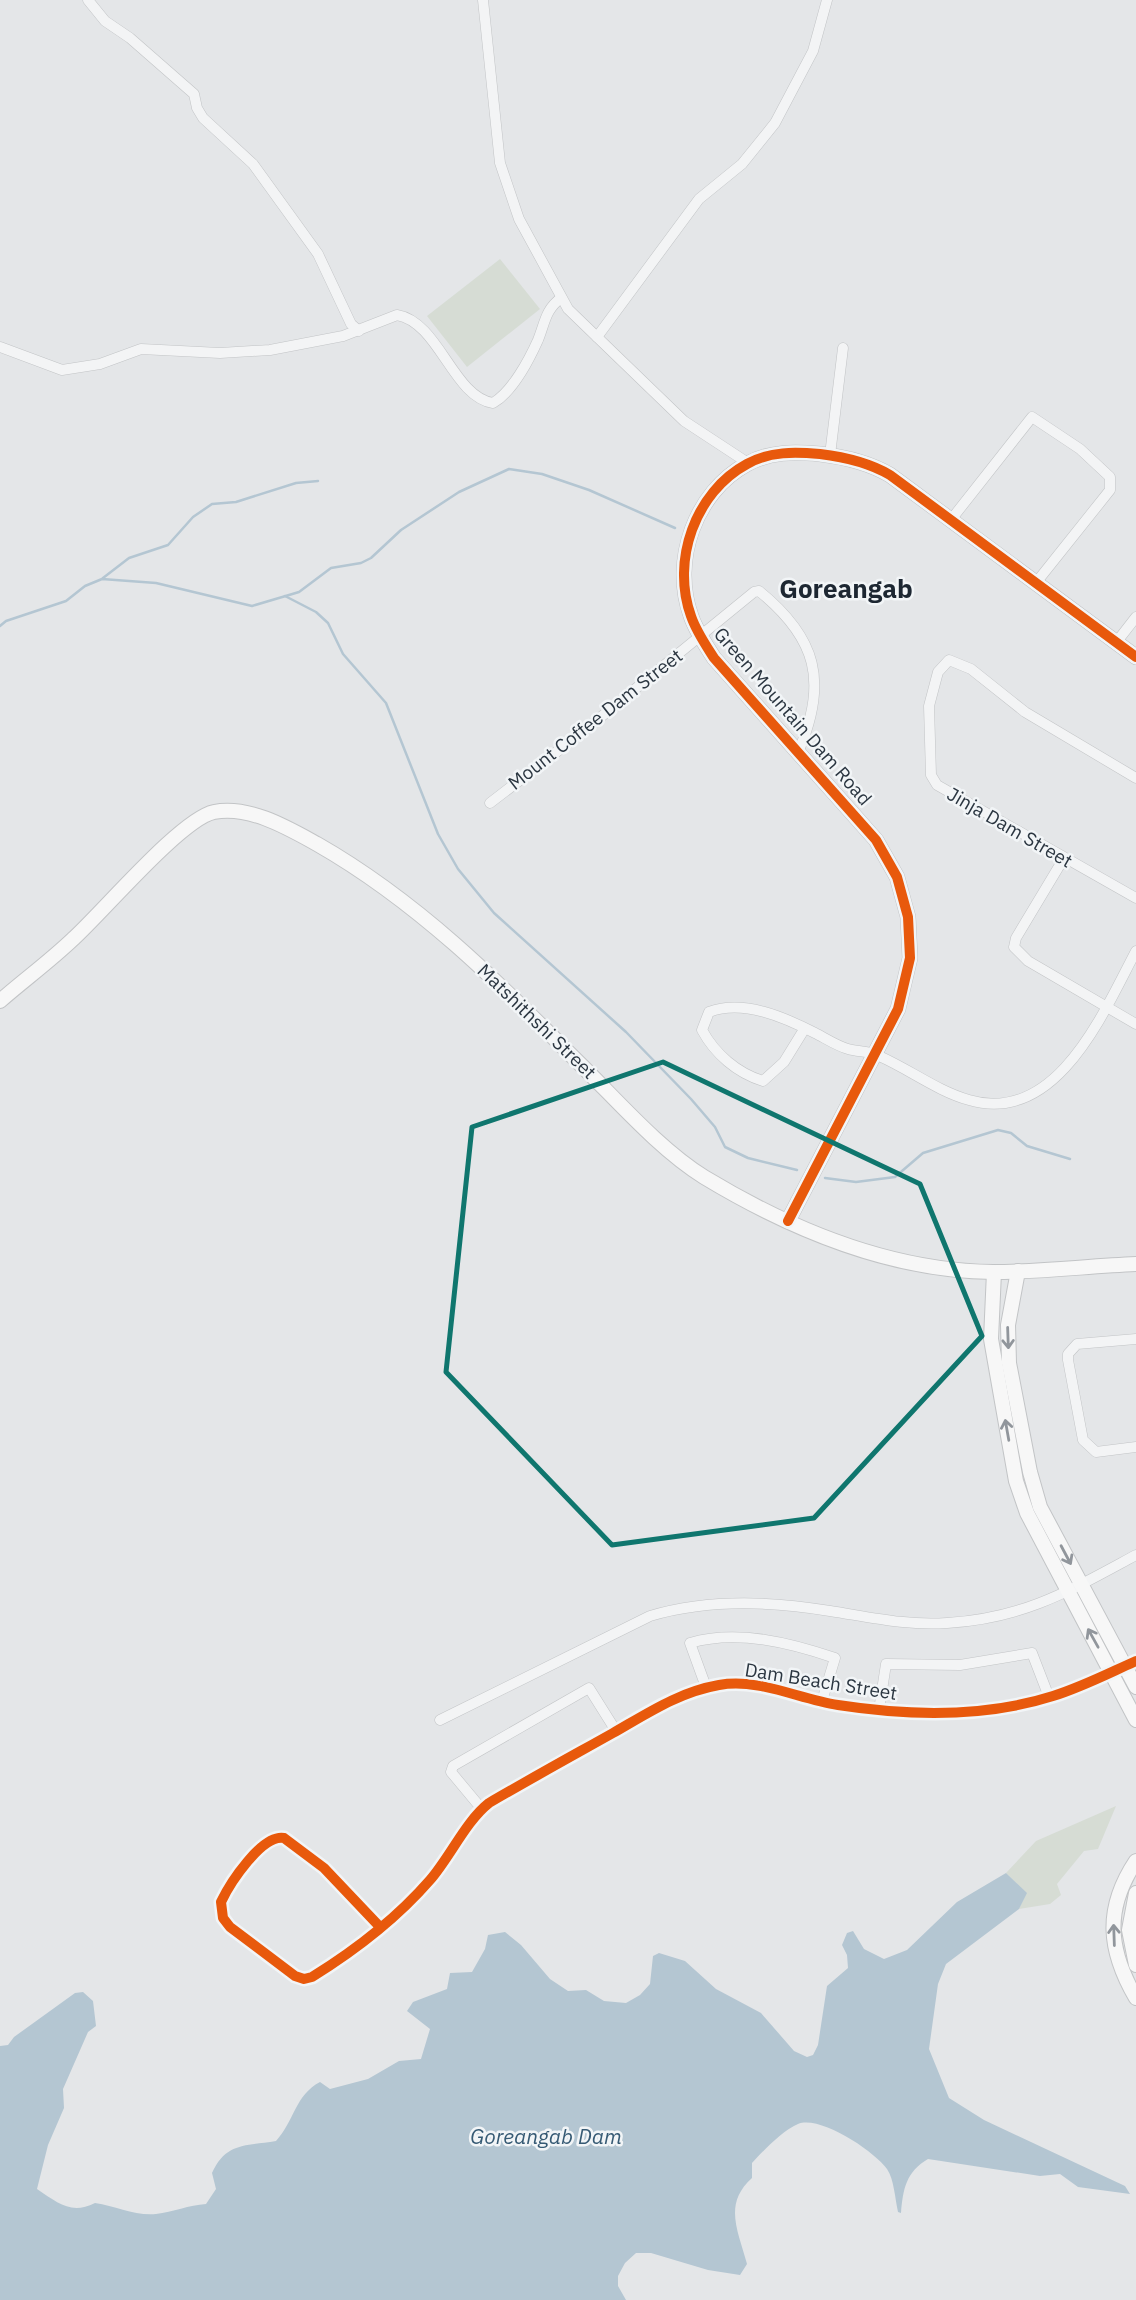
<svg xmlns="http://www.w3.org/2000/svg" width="1136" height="2300" viewBox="0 0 1136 2300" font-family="'IBM Plex Sans',sans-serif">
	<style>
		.green { fill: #d6dcd4 }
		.water { fill: #b4c6d2 }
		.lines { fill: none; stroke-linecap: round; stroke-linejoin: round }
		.stream { stroke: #b4c6d2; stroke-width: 2.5 }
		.street-casing { stroke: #c2c4c6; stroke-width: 11 }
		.secondary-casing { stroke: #c2c4c6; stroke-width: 16 }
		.street { stroke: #f3f4f5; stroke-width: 10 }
		.secondary { stroke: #f7f7f7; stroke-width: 14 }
		.cycleway-casing { stroke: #f2f5f7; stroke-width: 15 }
		.cycleway { stroke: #e8590c; stroke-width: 10 }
		.oneway { stroke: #91969c }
		.marked { fill: none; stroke: #0f766e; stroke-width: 5; stroke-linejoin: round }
		.labels { text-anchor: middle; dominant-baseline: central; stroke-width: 5; stroke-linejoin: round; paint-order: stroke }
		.street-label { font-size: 19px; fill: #2b3641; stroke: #f2f5f7 }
		.water-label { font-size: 21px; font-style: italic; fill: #365a74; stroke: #f2f5f7 }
		.district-label { font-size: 26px; font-weight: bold; fill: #1d2732; stroke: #f2f5f7 }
	</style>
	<rect width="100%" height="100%" fill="#e4e6e8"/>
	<g class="green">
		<polygon points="500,259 540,309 467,367 427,316"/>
		<polygon points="1116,1806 1098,1849 1084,1851 1057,1884 1061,1895 1050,1904 1019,1909 1026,1893 1006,1873 1036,1841"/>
	</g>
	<path class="water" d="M1006,1873L1027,1893L1019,1909L946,1964L938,1984L929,2049L949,2098L984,2120L1125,2186L1130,2194L1078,2187L1060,2174L1040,2176L928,2159C906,2172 903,2189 901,2213L898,2212C895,2199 894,2179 887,2169C874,2151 820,2115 798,2124C782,2131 764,2150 752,2163V2178C723,2204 738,2230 747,2264L740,2275L708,2270L651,2253H636L625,2263L618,2276V2286L626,2300H0V2046L8,2045L14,2037L75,1993L83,1992L93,2001L96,2026L88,2032L63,2089L64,2108L48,2145L37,2189C58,2203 71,2215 95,2203C116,2206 135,2216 156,2214C173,2212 189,2205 206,2204L216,2189L212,2173C226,2142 246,2146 276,2141C294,2122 295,2095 320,2082L330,2089L368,2079L399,2061L421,2059L430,2029L407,2011L413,2002L447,1989L450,1973L472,1972L485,1949L488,1935L505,1932L521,1945L550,1979L568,1991L586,1990L604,2001L626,2003L640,1995L650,1984L653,1956L659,1953L685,1961L716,1989L761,2013L794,2051L807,2057L813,2055L818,2045L827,1986L848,1968L847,1955L842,1945L847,1933L853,1931L864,1949L884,1959L907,1950L957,1902Z"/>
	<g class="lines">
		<g class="stream">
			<polyline points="103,578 129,558 168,545 193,517 212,504 236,502 296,483 318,481"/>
			<polyline points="285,596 316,612 328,623 343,654 386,703 438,834 458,869 494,913 626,1032 691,1099 715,1127 725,1147 748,1158 797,1170"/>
			<polyline points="0,626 6,621 66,601 85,586 102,579 156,583 252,606 289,595 299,592 331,568 361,563 371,558 401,530 459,492 509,469 542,474 589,490 675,528"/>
			<polyline points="825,1178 856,1182 895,1177 923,1153 998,1130 1011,1133 1027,1146 1070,1159"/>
		</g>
		<g class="street-casing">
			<g id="street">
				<polyline points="88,0 105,21 130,38 194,94 197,108 203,118 253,164 318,254 351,324 359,331"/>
				<polyline points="483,0 500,163 519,219 568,309 684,421 748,463"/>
				<polyline points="597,337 699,199 742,164 775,123 813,51 827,0"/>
				<path d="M0,347L62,370L100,364L141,349L220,353L270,350L343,336L397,315C439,322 453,397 493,403C512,392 529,360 538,340C545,323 545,310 561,298"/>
				<polyline points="830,455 843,348"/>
				<polyline points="950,521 1032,417 1080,449 1110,477 1110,490 1035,584"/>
				<polyline points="1115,644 1136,617"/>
				<polyline points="1136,778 1025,712 971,669 949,660 938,672 929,706 931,775 937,785 1136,898"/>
				<path d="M490,803L580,734L754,592L759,591C817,638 828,682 799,750"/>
				<polyline points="1064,858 1016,938 1014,947 1028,961 1136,1024"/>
				<path d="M805,1028L784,1062L763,1081C737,1073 715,1054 702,1030L709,1012C743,999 784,1017 815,1033C825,1038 837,1046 848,1049C858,1052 870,1051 879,1056C909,1069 937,1091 969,1100C1057,1126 1104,1011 1136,951"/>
				<polyline points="1136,1339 1077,1344 1068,1354 1068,1360 1083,1440 1096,1452 1136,1447"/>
				<path d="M706,1687L690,1643C737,1629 791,1643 835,1658L822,1701"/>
				<polyline points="879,1710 886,1664 960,1665 1032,1653 1049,1697"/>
				<path d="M440,1720L650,1616C707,1599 771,1601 830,1611C869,1617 907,1626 947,1623C1025,1618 1069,1591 1136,1555"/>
				<polyline points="481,1808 451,1772 453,1766 589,1688 616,1731"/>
				<path d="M380,1927L324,1868L284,1838C262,1834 230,1883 221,1902L223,1918L230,1927L295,1976L304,1979L312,1977C354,1951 397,1918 430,1880C450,1857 466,1821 489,1803C530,1779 572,1756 613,1733C648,1713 679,1692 719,1685C760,1678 798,1699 838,1705C909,1716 984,1718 1053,1696C1082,1687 1109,1673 1136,1661"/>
			</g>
		</g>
		<g class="secondary-casing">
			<g id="secondary">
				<path d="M0,1001C24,980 50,961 73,939C103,912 181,819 214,812C249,805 288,828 317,844C417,901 497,981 578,1062C616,1099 659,1149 704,1177C790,1229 891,1271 993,1272C1040,1272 1089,1266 1136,1264"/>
				<path d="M788,1221L898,1009L910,958L908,917L897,877L876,840L714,658C705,644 696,631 691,616C671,561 695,492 747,464C770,451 795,452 820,454C845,457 868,462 890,475L1136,657"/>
				<polyline points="1018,1271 1008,1325 1009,1363 1030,1472 1040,1507 1136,1687"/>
				<polyline points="994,1272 991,1339 1016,1481 1027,1513 1136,1720"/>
				<path d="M1136,1861C1104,1909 1108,1950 1136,1998"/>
				<polyline points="1136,1893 1129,1930 1136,1965"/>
			</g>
		</g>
		<use href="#street" class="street"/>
		<use href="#secondary" class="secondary"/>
		<g class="cycleway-casing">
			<g id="cycleway">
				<path d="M788,1221L898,1009L910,958L908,917L897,877L876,840L714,658C705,644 696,631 691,616C671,561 695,492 747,464C770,451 795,452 820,454C845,457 868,462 890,475L1136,657"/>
				<path d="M380,1927L324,1868L284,1838C262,1834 230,1883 221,1902L223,1918L230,1927L295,1976L304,1979L312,1977C354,1951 397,1918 430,1880C450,1857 466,1821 489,1803C530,1779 572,1756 613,1733C648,1713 679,1692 719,1685C760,1678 798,1699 838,1705C909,1716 984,1718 1053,1696C1082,1687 1109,1673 1136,1661"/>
			</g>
		</g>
		<use href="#cycleway" class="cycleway"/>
	</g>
	<defs><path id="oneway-shaft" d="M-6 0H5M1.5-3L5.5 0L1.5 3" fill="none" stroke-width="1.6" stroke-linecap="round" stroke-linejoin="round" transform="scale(1.75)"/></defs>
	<g class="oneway">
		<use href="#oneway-shaft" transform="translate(1008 1338) rotate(88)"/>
		<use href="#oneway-shaft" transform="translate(1007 1430) rotate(-100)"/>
		<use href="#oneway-shaft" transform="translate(1066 1555) rotate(62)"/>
		<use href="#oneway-shaft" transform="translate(1093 1638) rotate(-119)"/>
		<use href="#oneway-shaft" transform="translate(1114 1935) rotate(-92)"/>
	</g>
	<path class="marked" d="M663,1062L920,1184L982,1336L814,1518L612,1545L446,1372L472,1127Z"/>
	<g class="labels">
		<g class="street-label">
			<text transform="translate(793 716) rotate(49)">Green Mountain Dam Road</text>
			<text transform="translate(595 719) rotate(-38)">Mount Coffee Dam Street</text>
			<text transform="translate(1010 827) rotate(30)">Jinja Dam Street</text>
			<text transform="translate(537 1021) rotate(44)">Matshithshi Street</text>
			<text transform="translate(821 1681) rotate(9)">Dam Beach Street</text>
		</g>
		<g class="water-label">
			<text x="546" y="2136">Goreangab Dam</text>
		</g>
		<g class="district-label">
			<text x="846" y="588">Goreangab</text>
		</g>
	</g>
</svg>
